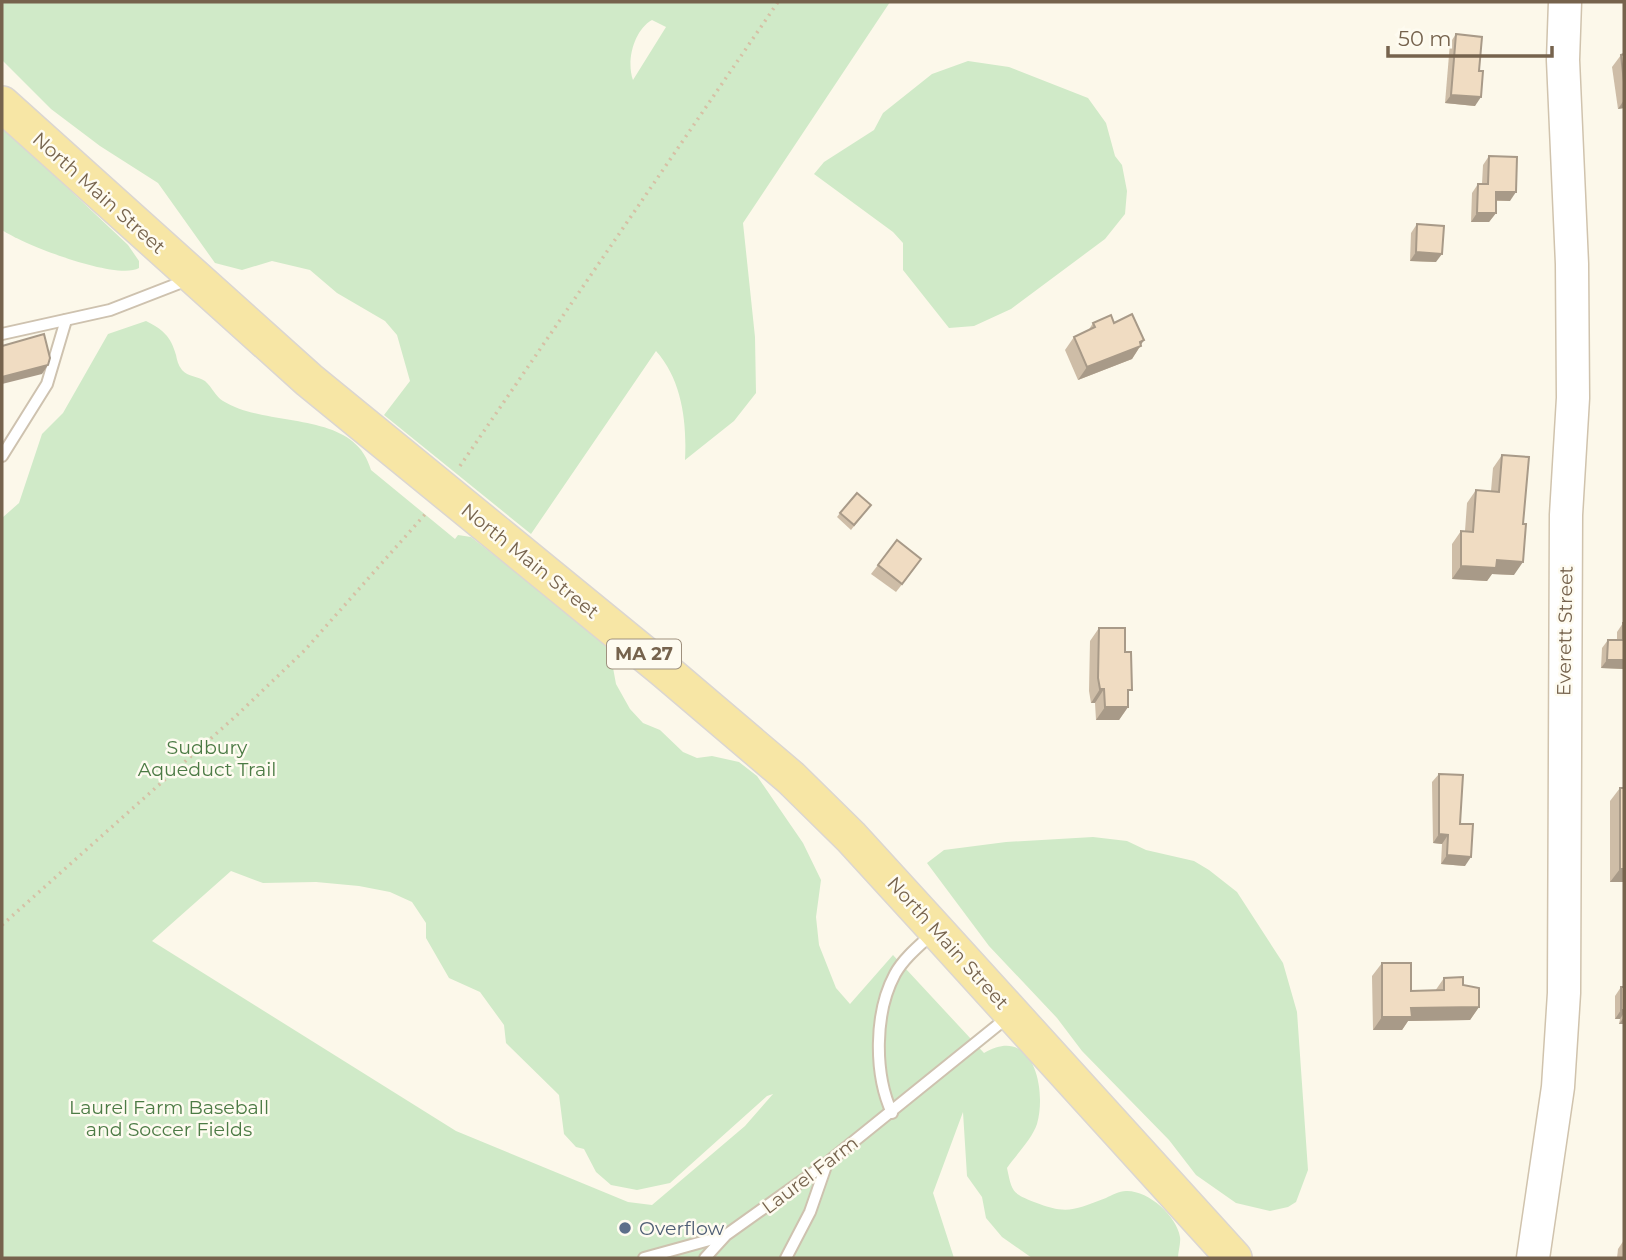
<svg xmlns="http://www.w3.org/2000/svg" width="1626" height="1260" viewBox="0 0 1626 1260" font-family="Montserrat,sans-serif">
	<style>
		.green { fill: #d0eac8; fill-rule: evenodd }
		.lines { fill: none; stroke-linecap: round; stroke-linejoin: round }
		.lane-casing { stroke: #cec2af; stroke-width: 14 }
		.secondary-casing { stroke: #d0c3ad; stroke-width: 35 }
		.primary-casing { stroke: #dbd6d1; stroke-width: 38 }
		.path { stroke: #d6c0a5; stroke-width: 3.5; stroke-dasharray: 2 5; stroke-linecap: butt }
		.lane { stroke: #fff; stroke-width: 10 }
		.secondary { stroke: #fff; stroke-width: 32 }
		.primary { stroke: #f7e6a5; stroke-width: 35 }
		.wall { fill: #cebda7 }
		.shaded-wall { fill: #a89a88 }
		.building { fill: #f0dcc2; stroke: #a89a88; stroke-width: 2 }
		.service-dot { fill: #5c6f8a; stroke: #fefbf0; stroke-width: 2.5 }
		.labels { text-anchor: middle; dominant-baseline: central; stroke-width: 5; stroke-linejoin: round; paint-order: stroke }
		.shield { fill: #fefbf0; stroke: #9f917e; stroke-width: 2 }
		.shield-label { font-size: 18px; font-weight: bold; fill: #76634d }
		.street-label { font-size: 19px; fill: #76634d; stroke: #fefbf0 }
		.park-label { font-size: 19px; fill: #4c7b45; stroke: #fefbf0 }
		.service-label { font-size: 19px; fill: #4e5e75; stroke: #fefbf0; text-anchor: start }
	</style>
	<rect width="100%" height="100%" fill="#fcf8ea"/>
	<g class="green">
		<path d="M2,2H890L743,223L755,337L756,393L734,421L685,460C687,422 682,380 656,351L531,534L384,415L410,381L397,335L385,321L337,293L310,270L272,261L242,270L215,263L158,183L100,146L51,109L2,60ZM652,20L666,27L633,80C626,61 634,30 652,20Z"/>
		<polygon points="968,61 1009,67 1088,98 1106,123 1115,156 1122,165 1127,191 1125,214 1105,239 1011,309 974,326 949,328 903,270 903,243 893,232 814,174 824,162 874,130 883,113 932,74"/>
		<path d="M2,126L128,245L139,261V268C117,281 24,245 2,230Z"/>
		<path d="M146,321C162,329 171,336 176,355C177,360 178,365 182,370C188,377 198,376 205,381C212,387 216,397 223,401C268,429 354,409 371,470L455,539L458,535L471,537L609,646L616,684L630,709L643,723L660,730L683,752L697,758L712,756L739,762L757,776L803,843L821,880L816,917L819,945L836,988L850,1004L893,955L984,1053C1033,1024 1047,1089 1037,1124C1032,1139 1016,1155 1007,1168C1012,1192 1012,1193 1034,1202C1067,1215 1074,1210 1106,1198C1112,1195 1119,1191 1126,1191C1148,1190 1177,1216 1180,1237C1181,1243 1178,1252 1178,1258H1032L1002,1237L986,1218L982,1197L967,1176L963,1112L933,1193L954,1258H2V518L19,503L42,434L63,413L108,334ZM231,871L263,883L316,882L359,886L390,892L412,902L426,923V938L449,978L480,992L504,1025L506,1043L559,1095L564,1134L576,1147L584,1149L596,1172L611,1185L637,1190L670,1183L767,1096L773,1094L745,1126L652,1205L628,1202L456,1131L152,941Z"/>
		<polygon points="1093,837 1127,841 1146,850 1194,861 1209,870 1237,892 1283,963 1297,1012 1308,1170 1296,1202 1288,1207 1270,1211 1236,1203 1196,1175 1169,1140 1082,1051 1057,1018 989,946 927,863 944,850 1006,842"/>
	</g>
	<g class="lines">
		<g class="lane-casing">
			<g id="lane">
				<polyline points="2,334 110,310 190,279"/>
				<polyline points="2,456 47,384 66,320"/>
				<path d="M892,1113C874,1074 874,1013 895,974C904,958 919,946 932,934"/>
				<polyline points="644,1258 724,1236"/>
				<polyline points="705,1258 726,1235 827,1163 1009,1016"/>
				<polyline points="786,1258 810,1212 827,1163"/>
			</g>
		</g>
		<g class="secondary-casing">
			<polyline id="secondary" points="1533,1258 1558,1087 1564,993 1566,515 1573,398 1572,264 1563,60 1565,2"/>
		</g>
		<g class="primary-casing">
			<polyline id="primary" points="2,104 309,380 664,670 791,778 851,837 936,930 1234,1258"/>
		</g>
		<g class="path">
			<polyline points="460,466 778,2"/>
			<polyline points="2,925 236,716 305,650 427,512"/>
		</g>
		<use href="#lane" class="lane"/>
		<use href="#secondary" class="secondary"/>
		<use href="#primary" class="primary"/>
	</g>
	<g class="wall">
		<polygon points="1456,34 1479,71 1475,106 1445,103 1450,43"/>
		<polygon points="1624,54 1624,108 1618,109 1612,67 1621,55"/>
		<polygon points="1489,156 1510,201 1496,201 1496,213 1489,222 1471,222 1472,193 1478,184 1482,184 1483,165"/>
		<polygon points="1417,224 1436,262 1410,261 1411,233"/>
		<polygon points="1093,323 1141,345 1132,359 1078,380 1065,350 1074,337 1088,331"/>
		<polygon points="1502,455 1514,575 1492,574 1487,581 1452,579 1452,544 1461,531 1465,531 1467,503 1476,490 1491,491 1493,468"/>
		<polygon points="871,505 851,530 837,517 840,513"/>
		<polygon points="878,565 915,568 896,592 871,574"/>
		<polygon points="1623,623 1624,669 1601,668 1602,648 1608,640 1617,640 1617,632"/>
		<polygon points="1099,628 1128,695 1128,707 1119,720 1096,720 1095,703 1091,703 1089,691 1090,641"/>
		<polygon points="1439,774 1460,824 1465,866 1441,864 1442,844 1433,843 1432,782"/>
		<polygon points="1620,788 1624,882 1610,882 1610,801"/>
		<polygon points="1382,963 1411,991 1435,991 1444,978 1463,985 1479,1007 1470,1020 1408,1021 1402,1030 1373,1030 1372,976"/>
		<polygon points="1621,987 1624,987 1624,1024 1619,1024 1620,1019 1615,1019 1615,996"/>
		<polygon points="1624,1240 1624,1258 1617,1258 1618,1249"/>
	</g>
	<g class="shaded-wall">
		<polygon points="1451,95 1481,97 1475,106 1445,103"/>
		<polygon points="1624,100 1624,108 1618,109"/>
		<polygon points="1496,192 1516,192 1510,201 1490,200"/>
		<polygon points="1477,213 1496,213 1489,222 1471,222"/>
		<polygon points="1416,252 1442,254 1436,262 1410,261"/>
		<polygon points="1144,340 1132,359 1078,380 1087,367"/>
		<polygon points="48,365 42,374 2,384 2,377"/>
		<polygon points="1497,560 1523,562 1514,575 1492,574 1487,581 1452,579 1461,566"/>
		<polygon points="1607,660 1624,660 1624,669 1601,668"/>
		<polygon points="1100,689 1104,689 1095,703 1091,703"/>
		<polygon points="1105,707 1128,707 1119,720 1096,720"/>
		<polygon points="1439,834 1448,835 1442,844 1433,843"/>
		<polygon points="1447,855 1471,857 1465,866 1441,864"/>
		<polygon points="1620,869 1624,869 1624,882 1610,882"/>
		<polygon points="1479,1007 1470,1020 1408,1021 1402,1030 1373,1030 1382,1017 1411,1008"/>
		<polygon points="1621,1010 1624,1010 1624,1013 1620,1019 1615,1019"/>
		<polygon points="1624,1017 1624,1024 1619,1024"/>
	</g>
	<g class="building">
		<polygon points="1456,34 1482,37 1479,71 1483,71 1481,97 1451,95"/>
		<polygon points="1624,54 1624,82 1621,55"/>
		<polygon points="1489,156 1517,157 1516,192 1496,192 1496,213 1477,213 1478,184 1488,184"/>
		<polygon points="1417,224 1444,226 1442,254 1416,252"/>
		<polygon points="1132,314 1144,340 1140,342 1141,346 1087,367 1074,337 1095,327 1093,323 1111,315 1114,323"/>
		<polygon points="44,334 50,358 48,365 2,377 2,346"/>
		<polygon points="1502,455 1529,457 1523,524 1526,524 1523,562 1497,560 1496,568 1461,566 1461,531 1473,532 1476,490 1499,492"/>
		<polygon points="857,493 871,505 854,525 840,513"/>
		<polygon points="897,540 921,559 902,584 878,565"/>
		<polygon points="1623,623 1624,623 1624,660 1607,660 1608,640 1623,640"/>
		<polygon points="1099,628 1125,628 1125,652 1131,652 1132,690 1128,690 1128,707 1105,707 1104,689 1100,689 1098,678"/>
		<polygon points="1439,774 1463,775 1460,824 1473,824 1471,857 1447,855 1448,835 1439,834"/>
		<rect x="1620" y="788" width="4" height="81"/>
		<polygon points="1382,963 1411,963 1411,991 1444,990 1444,978 1463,977 1463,985 1479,988 1479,1007 1411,1008 1412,1017 1382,1017"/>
		<rect x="1621" y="987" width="3" height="23"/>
	</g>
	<circle class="service-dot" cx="625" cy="1228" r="7"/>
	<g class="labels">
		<rect class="shield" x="607" y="639.5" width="74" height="29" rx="5"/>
		<g class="shield-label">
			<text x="644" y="654">MA 27</text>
		</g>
		<g class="street-label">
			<text transform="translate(99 193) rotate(42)">North Main Street</text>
			<text transform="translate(530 561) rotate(39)">North Main Street</text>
			<text transform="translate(1565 631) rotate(-89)">Everett Street</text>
			<text transform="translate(948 943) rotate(48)">North Main Street</text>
			<text transform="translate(810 1175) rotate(-37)">Laurel Farm</text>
		</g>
		<g class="park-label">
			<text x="207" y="747">Sudbury<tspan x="207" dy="22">Aqueduct Trail</tspan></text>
			<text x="169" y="1107">Laurel Farm Baseball<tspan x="169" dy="22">and Soccer Fields</tspan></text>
		</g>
		<g class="service-label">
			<text x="639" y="1228">Overflow</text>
		</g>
	</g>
	<rect width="1626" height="1260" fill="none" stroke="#76634d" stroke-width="7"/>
	<path d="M1388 46v10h164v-10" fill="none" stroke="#76634d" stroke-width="3.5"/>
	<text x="1398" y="46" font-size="21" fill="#76634d" stroke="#fefbf0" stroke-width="5" paint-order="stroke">50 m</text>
</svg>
